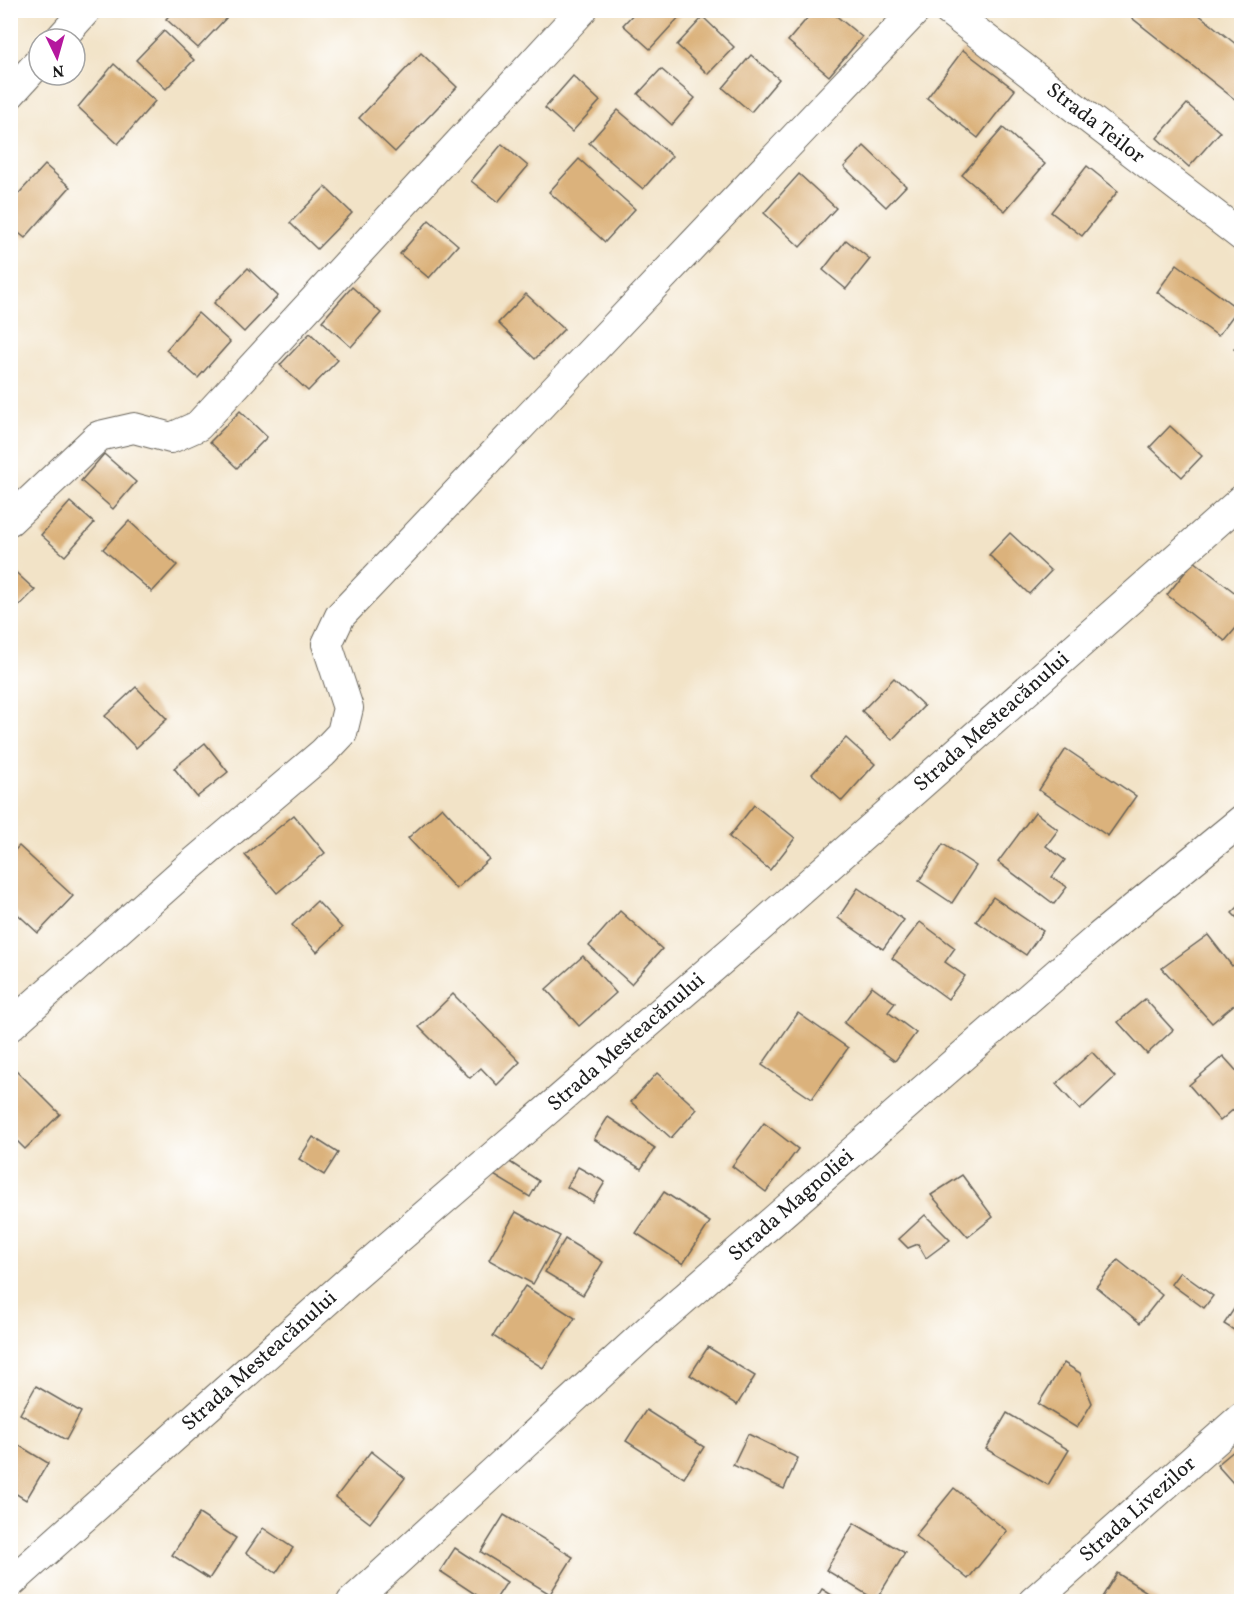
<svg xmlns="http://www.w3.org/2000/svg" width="1252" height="1612" viewBox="0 0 1252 1612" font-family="Vollkorn,serif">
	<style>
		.building { fill: #dbb27c }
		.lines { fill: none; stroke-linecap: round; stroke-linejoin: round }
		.minor-casing { stroke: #676258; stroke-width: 32 }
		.minor { stroke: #fff; stroke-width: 30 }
		.labels { text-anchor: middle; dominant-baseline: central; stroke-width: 5; stroke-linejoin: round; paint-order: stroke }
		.street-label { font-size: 21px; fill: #1c1c1c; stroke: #fff }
	</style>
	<rect width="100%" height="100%" fill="#fff"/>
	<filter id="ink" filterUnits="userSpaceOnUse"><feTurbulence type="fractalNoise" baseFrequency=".0167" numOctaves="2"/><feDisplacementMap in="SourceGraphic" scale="12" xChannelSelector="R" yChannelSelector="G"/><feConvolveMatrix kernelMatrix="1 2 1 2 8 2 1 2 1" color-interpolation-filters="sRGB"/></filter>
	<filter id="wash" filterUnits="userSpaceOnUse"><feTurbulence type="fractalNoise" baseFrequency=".008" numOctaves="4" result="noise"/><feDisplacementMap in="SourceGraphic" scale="24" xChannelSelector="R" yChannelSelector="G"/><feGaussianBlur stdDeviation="1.35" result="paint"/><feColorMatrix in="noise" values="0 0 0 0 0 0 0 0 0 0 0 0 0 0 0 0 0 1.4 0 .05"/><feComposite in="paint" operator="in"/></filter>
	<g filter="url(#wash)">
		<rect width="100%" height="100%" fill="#f2e3c7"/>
		<g id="blocks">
			<g class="building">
				<polygon points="174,10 222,10 228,16 198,48 166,19"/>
				<polygon points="637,10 679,10 682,14 650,49 623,25"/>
				<polygon points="814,10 829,10 862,37 829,76 788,41"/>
				<polygon points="1138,10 1193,10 1242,49 1242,105 1132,18"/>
				<polygon points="703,17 734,47 708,74 677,45"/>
				<polygon points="164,31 194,60 166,89 136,60"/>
				<polygon points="963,50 1015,90 978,138 927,98"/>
				<polygon points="421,53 457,87 395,152 359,118"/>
				<polygon points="751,55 779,79 751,112 723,88"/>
				<polygon points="114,64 155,101 118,144 78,107"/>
				<polygon points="661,69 695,98 672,125 638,94"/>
				<polygon points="573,76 600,101 572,132 545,108"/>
				<polygon points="1187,104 1220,132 1189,167 1157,138"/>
				<polygon points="618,110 672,156 643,189 589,143"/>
				<polygon points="1003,128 1045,164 1005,211 962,175"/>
				<polygon points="502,144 528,166 498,202 471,181"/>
				<polygon points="864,146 906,186 886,207 844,167"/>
				<polygon points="579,159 635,209 605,242 549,192"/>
				<polygon points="45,165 70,187 25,238 10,226 10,203"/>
				<polygon points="1087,166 1118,191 1082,236 1051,212"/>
				<polygon points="799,174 836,208 800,247 764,213"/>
				<polygon points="325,187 352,213 317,249 290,223"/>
				<polygon points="429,220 458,245 429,278 400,254"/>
				<polygon points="846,240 870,259 846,289 823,270"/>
				<polygon points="1177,264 1238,309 1218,336 1157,292"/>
				<polygon points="248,268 278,296 244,332 214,303"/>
				<polygon points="352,287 381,313 351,347 322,321"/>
				<polygon points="526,294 564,329 535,359 498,323"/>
				<polygon points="198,313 230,342 198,378 166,350"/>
				<polygon points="310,333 338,360 308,391 280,365"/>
				<polygon points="1242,338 1242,355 1234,349"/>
				<polygon points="240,411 267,437 237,468 210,442"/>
				<polygon points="1170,426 1202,456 1182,477 1150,447"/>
				<polygon points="104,454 136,482 113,509 81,481"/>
				<polygon points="70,502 94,523 65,556 41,535"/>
				<polygon points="129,521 177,565 152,592 103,549"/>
				<polygon points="1010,533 1051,571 1029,594 989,555"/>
				<polygon points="1194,561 1242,598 1242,621 1225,641 1167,595"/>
				<polygon points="10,567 35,590 10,615"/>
				<polygon points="894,678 924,706 892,740 862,711"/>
				<polygon points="136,687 167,719 136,748 105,716"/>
				<polygon points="846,738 875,764 842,801 812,774"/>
				<polygon points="205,743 228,772 197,797 174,768"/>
				<polygon points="1066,749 1136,796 1108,836 1039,790"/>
				<polygon points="754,805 795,838 770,870 729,837"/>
				<polygon points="442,807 489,859 456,889 408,838"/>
				<polygon points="1035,812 1058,830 1046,846 1065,860 1052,877 1067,887 1054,904 998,862"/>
				<polygon points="294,815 325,853 277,893 245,855"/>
				<polygon points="943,844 976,866 952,903 919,881"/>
				<polygon points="19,846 73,896 38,933 10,907 10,855"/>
				<polygon points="858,888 904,920 883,949 838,918"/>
				<polygon points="993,897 1043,931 1026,955 976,921"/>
				<polygon points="317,901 342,928 317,952 292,925"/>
				<polygon points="1242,903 1242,923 1232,913"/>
				<polygon points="620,911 662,949 631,984 589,946"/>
				<polygon points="920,922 955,948 945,962 965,976 948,999 892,958"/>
				<polygon points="1208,935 1232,966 1242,959 1242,998 1212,1023 1162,968"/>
				<polygon points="583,956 616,993 579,1026 546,989"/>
				<polygon points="872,986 895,1003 888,1012 916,1033 895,1061 844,1023"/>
				<polygon points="453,994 520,1062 497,1085 481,1068 470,1078 419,1027"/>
				<polygon points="1145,999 1173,1030 1147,1054 1118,1022"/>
				<polygon points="798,1013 848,1048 812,1099 762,1065"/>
				<polygon points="1092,1052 1115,1077 1080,1110 1056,1084"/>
				<polygon points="1223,1056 1242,1077 1242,1102 1220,1121 1189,1085"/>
				<polygon points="10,1064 60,1114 25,1149 10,1134"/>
				<polygon points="657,1073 697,1109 671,1138 631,1102"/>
				<polygon points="608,1117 655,1148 641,1169 594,1139"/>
				<polygon points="764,1123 798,1149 766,1192 732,1166"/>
				<polygon points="313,1137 338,1153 324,1175 299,1159"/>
				<polygon points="502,1157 539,1181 530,1197 492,1174"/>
				<polygon points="578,1167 605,1182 593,1202 567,1187"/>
				<polygon points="962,1175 993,1217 968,1237 931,1195"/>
				<polygon points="664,1192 710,1222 683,1264 636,1233"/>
				<polygon points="516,1212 560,1236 533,1284 489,1260"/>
				<polygon points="925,1215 950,1240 926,1258 918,1244 908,1248 899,1239"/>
				<polygon points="565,1239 603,1262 583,1295 545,1272"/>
				<polygon points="1118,1260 1162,1295 1140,1323 1096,1287"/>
				<polygon points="1180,1272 1213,1296 1204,1308 1171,1284"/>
				<polygon points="525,1286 575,1318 543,1368 493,1336"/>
				<polygon points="1242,1297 1242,1335 1224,1324"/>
				<polygon points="708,1347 755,1376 737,1405 690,1375"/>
				<polygon points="1064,1363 1080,1373 1092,1403 1077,1428 1038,1404"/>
				<polygon points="36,1386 81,1412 66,1440 20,1414"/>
				<polygon points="646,1410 704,1447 684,1478 626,1441"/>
				<polygon points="1007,1413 1069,1450 1048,1485 986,1449"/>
				<polygon points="748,1434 798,1458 784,1489 733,1465"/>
				<polygon points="10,1440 48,1463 26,1500 10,1490"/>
				<polygon points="1242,1444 1242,1493 1217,1465"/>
				<polygon points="371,1451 405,1478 370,1523 336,1497"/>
				<polygon points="954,1488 1007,1531 968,1579 915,1536"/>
				<polygon points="199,1514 236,1538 209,1579 172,1555"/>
				<polygon points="504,1515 573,1557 550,1594 481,1552"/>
				<polygon points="854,1523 905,1553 876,1600 826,1570"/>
				<polygon points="263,1528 293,1548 276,1573 246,1553"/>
				<polygon points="455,1548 507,1582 494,1602 487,1602 440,1571"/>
				<polygon points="1117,1573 1158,1599 1156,1602 1099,1602"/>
				<polygon points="822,1589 843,1602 814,1602"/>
			</g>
		</g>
	</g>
	<g filter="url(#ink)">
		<use href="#blocks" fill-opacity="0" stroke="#676258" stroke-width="1.5"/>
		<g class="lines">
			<g class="minor-casing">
				<g id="minor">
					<path id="s1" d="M948,10L1242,236"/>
					<polyline points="60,39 86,10"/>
					<polyline points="10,94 39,62"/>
					<polyline points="10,520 99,436 134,428 171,438 198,426 582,10"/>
					<polyline points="10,1026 184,871 323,753 342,733 348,708 327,644 340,616 916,10"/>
					<path id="s2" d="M10,1583L350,1280L761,926L1242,500"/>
					<path id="s3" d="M352,1602L654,1325L1099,937L1242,820"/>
					<path id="s4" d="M1033,1602L1242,1417"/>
				</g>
			</g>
			<use href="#minor" class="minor"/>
		</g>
	</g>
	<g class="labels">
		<g class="street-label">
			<text stroke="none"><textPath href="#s1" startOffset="186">Strada Teilor</textPath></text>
			<text stroke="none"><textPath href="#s2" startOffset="1306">Strada Mesteacănului</textPath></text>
			<text stroke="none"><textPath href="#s2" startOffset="820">Strada Mesteacănului</textPath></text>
			<text stroke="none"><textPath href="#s3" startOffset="592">Strada Magnoliei</textPath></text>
			<text stroke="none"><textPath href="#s2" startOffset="334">Strada Mesteacănului</textPath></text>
			<text stroke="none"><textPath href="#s4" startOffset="140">Strada Livezilor</textPath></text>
		</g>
	</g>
	<rect width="1252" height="1612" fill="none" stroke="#fff" stroke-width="36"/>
	<g transform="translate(57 57) rotate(175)"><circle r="28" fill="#ffffff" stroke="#a4a4a4" stroke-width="1.5"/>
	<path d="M0-4.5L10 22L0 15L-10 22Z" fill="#b5179e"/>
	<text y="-9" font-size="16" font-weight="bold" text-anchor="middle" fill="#1c1c1c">N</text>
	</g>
</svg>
